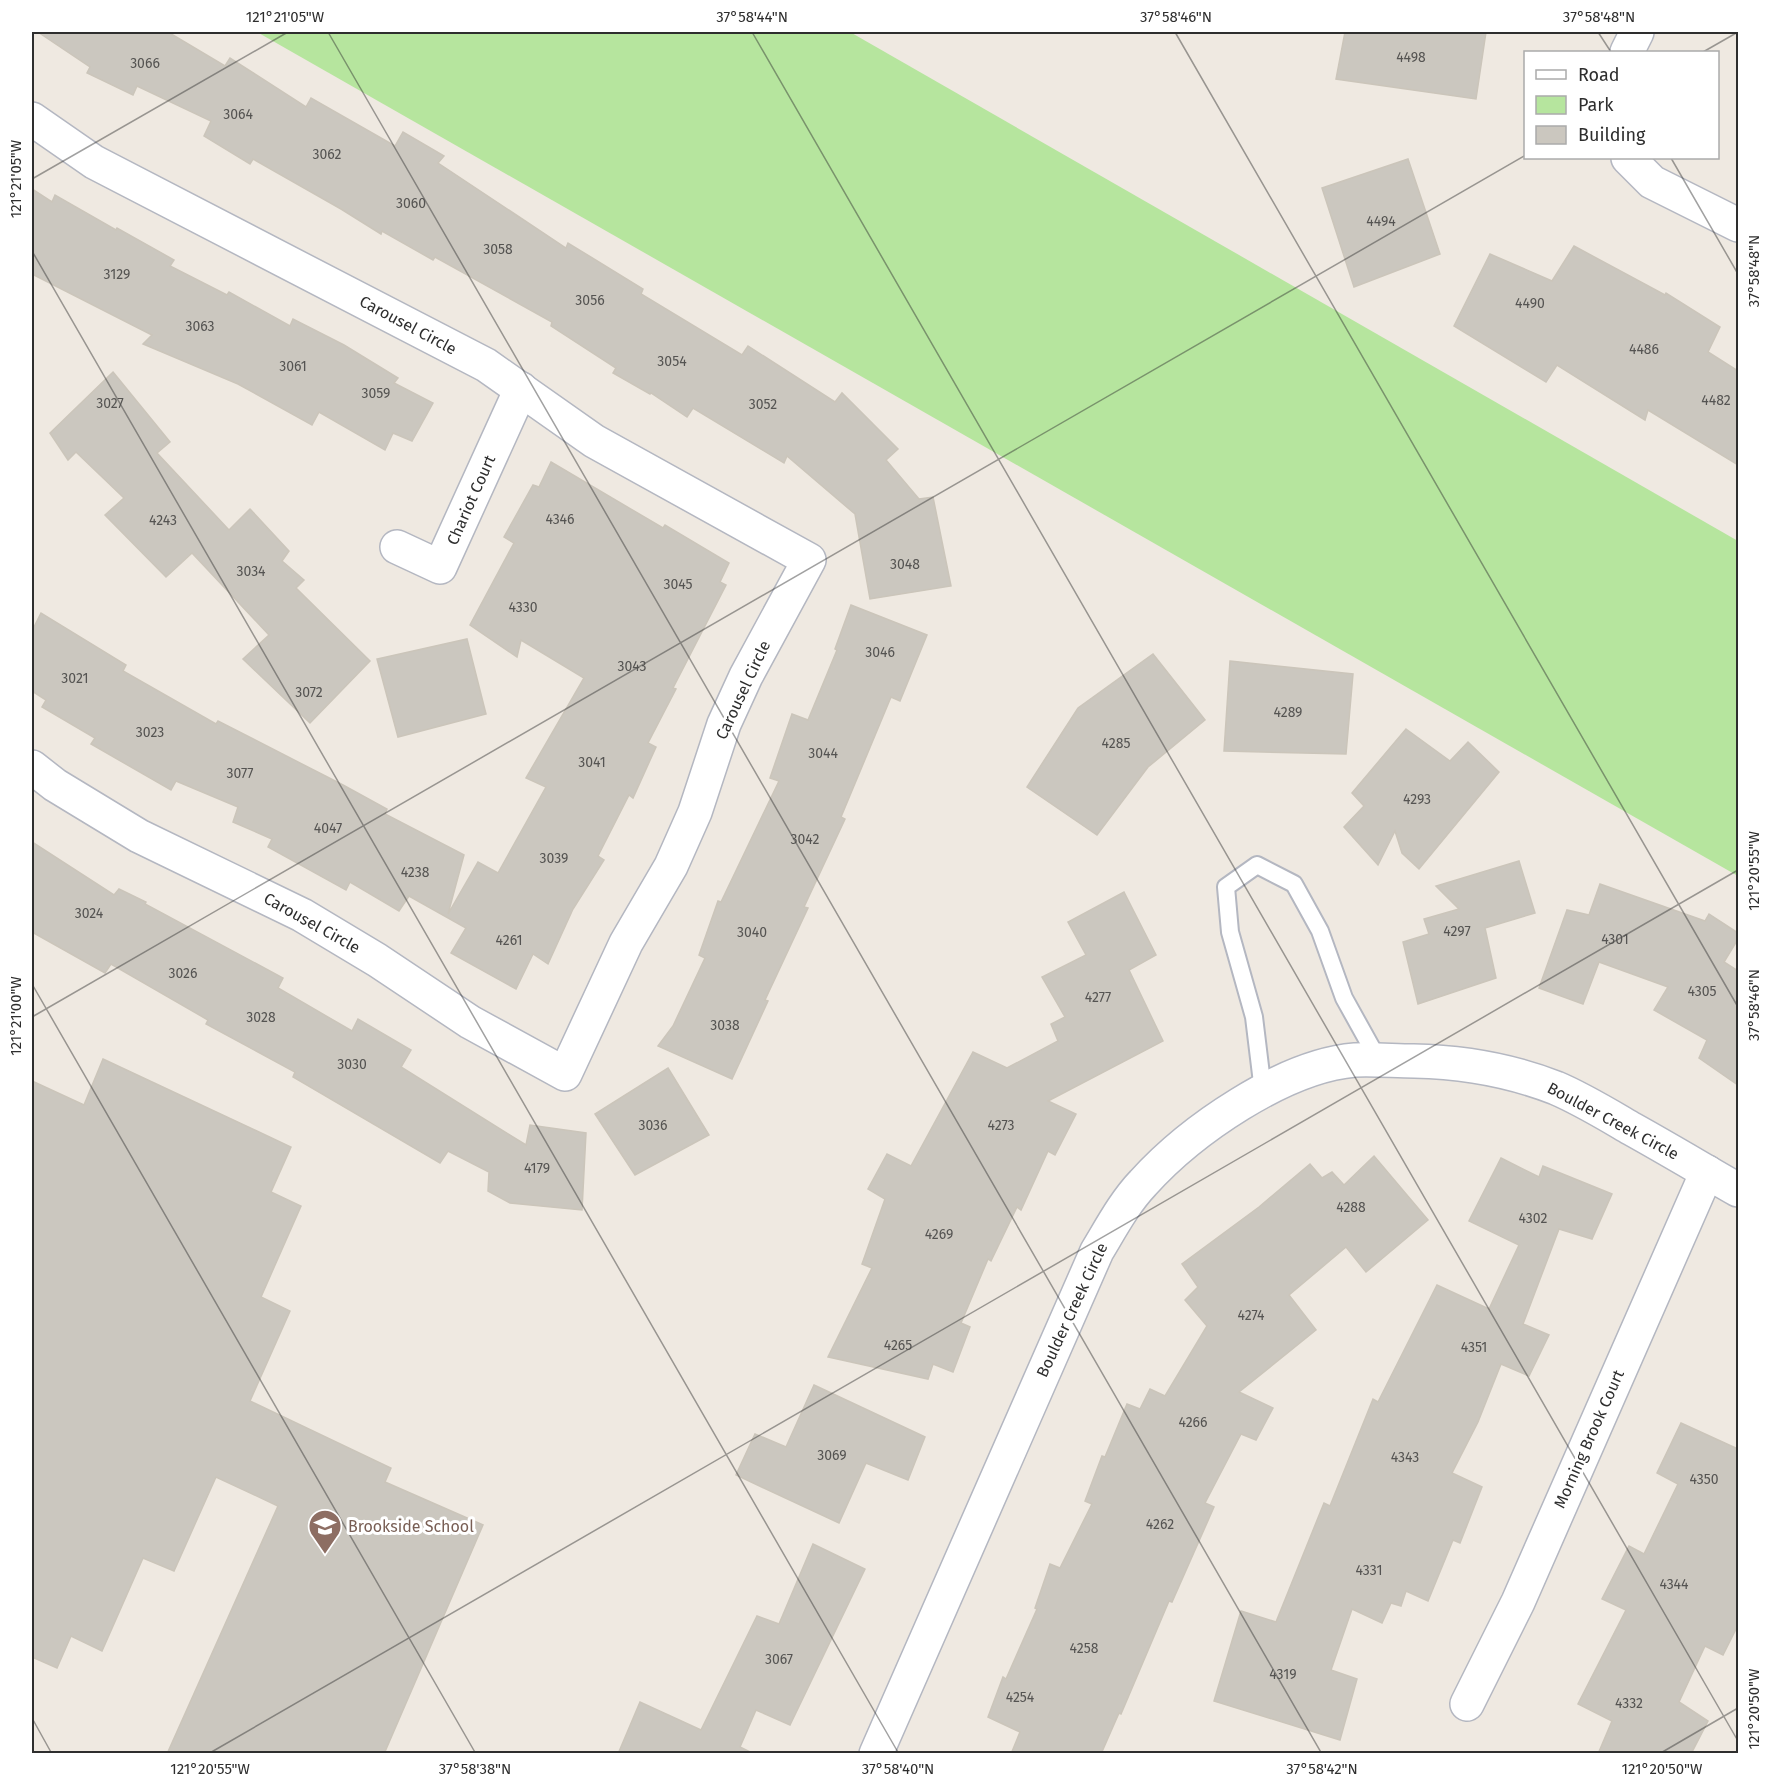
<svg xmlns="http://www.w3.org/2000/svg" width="1770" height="1785" viewBox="0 0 1770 1785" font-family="'Fira Sans',sans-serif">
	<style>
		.green { fill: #b6e59e }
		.building { fill: #cbc7bf; stroke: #cbc5ba; stroke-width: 1.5 }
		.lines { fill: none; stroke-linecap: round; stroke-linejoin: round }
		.service-casing { stroke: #b4b7c1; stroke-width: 20 }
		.minor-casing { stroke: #b4b7c1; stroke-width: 36 }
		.service { stroke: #fff; stroke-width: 16 }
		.minor { stroke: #fff; stroke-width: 33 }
		.ticks { fill: none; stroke: #2e2e2e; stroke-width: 1.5; stroke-opacity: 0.45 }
		.labels { text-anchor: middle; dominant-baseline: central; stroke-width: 6; stroke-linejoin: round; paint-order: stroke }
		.number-label { font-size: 14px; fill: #555452 }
		.street-label { font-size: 16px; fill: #2e2e2e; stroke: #fff }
		.education-label { font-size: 16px; fill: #785e54; stroke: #fff; text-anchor: start }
		.neatline { fill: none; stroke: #2e2e2e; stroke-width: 2 }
		.ticks-label { font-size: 15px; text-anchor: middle; fill: #2e2e2e }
	</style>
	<rect width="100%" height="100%" fill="#efe9e1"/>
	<polygon class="green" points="257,32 850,32 1738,541 1738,876"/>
	<g class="building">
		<polygon points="38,32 168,32 225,66 230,58 306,107 311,98 395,146 403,132 444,156 438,163 566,248 568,243 643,289 641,294 742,355 748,346 835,402 842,393 898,449 886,460 919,499 933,497 951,586 870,599 855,514 787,456 784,463 693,408 687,417 651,393 650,394 613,373 616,368 551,326 552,322 435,257 433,260 382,231 381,234 341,209 253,159 250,164 204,136 211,121 137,86 133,95 87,73 90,67"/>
		<polygon points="1345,32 1486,32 1476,99 1336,79"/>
		<polygon points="1408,159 1440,254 1354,287 1322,188"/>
		<polygon points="32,189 52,202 55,195 116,230 117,228 174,260 170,266 227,295 229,292 290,326 293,319 344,345 398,378 394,383 433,403 412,441 393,433 385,450 319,412 312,425 238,384 143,344 152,335 32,274"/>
		<polygon points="1574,246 1665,295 1666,293 1720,327 1708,352 1738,371 1738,465 1648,410 1645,420 1557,365 1546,382 1454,326 1490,254 1552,281"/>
		<polygon points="113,372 170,442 157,453 229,530 250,509 289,551 282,561 304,580 296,588 370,661 310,723 243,659 269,635 192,553 166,577 105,515 124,498 76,452 68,460 50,433"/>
		<polygon points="551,462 663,528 665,525 729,563 720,582 726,585 673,688 676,689 648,743 656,747 633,798 629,795 598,856 604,860 573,909 548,964 533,954 516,989 451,953 466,928 409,896 399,911 350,882 346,890 268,847 272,839 233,822 238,807 176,781 171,790 91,744 95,738 42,707 46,700 32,691 32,631 41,613 126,665 123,671 216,724 218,721 343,785 387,809 385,814 464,855 448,914 478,862 498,873 546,787 526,778 584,678 521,640 517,657 470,625 514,543 504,537 533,485 539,487"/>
		<polygon points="851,605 927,635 900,701 891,697 841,817 845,819 804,907 808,908 765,1000 768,1001 732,1079 658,1046 673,1026 705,958 699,955 718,901 721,902 779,781 770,778 792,714 808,720 837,650 835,649"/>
		<polygon points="467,639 486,714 398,737 377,659"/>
		<polygon points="1153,654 1205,720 1148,767 1097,835 1027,787 1078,708"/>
		<polygon points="1230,661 1353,674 1346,754 1224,751"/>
		<polygon points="1406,729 1450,761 1468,742 1499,772 1419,869 1402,853 1395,831 1378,865 1344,827 1364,806 1352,793"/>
		<polygon points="32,842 114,895 119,889 146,902 145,904 283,978 278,988 352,1031 358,1019 411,1050 401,1067 526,1145 530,1125 586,1133 582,1210 510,1203 488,1191 489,1172 448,1151 440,1163 293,1077 295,1072 206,1024 208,1020 111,964 105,973 32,932"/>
		<polygon points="1519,861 1535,913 1485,928 1496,978 1418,1004 1403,942 1429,934 1424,919 1459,909 1436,886"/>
		<polygon points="1600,884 1705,921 1709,914 1738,933 1738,939 1724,962 1738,971 1738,1085 1699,1058 1707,1040 1654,1010 1668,987 1599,962 1583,1004 1539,988 1567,910 1589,915"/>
		<polygon points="1124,892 1156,955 1129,970 1163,1041 1048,1101 1076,1114 1055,1155 1048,1151 1021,1210 1017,1207 991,1261 988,1259 961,1323 970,1327 953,1372 933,1364 928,1379 828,1357 872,1268 862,1264 885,1199 868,1189 887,1154 911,1166 973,1052 1007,1068 1058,1041 1051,1024 1065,1017 1042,977 1086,955 1068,922"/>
		<polygon points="103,1059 291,1147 271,1192 301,1206 261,1297 290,1311 250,1401 391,1468 385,1482 483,1525 384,1754 167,1754 278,1506 216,1477 174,1571 143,1558 102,1651 71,1636 57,1668 32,1657 32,1081 84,1105"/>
		<polygon points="668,1068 709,1135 635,1175 595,1114"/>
		<polygon points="1374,1156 1428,1220 1366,1272 1346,1247 1289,1295 1316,1330 1239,1392 1273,1408 1256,1440 1241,1434 1205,1503 1214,1507 1172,1602 1169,1601 1121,1714 1119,1713 1101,1754 1011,1754 1020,1732 988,1717 1003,1677 1006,1679 1037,1609 1035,1608 1050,1564 1060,1568 1092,1504 1085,1501 1102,1456 1105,1457 1127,1404 1140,1409 1150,1389 1165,1396 1207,1326 1185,1300 1198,1287 1182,1264 1259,1207 1310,1164 1322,1178 1332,1172 1344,1185"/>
		<polygon points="1501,1158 1539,1177 1543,1166 1612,1194 1592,1239 1559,1229 1523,1324 1549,1335 1529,1376 1501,1364 1478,1422 1452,1473 1482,1487 1460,1543 1453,1540 1428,1601 1406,1591 1401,1606 1391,1603 1382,1623 1352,1609 1331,1670 1357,1679 1340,1740 1214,1701 1241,1611 1276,1622 1324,1503 1330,1506 1373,1399 1378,1402 1437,1285 1489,1309 1519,1245 1469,1221"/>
		<polygon points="814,1385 925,1437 908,1480 866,1463 839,1523 736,1475 755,1434 786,1447"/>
		<polygon points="1681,1423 1738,1449 1738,1625 1723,1655 1705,1646 1679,1702 1708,1721 1691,1754 1598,1754 1612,1721 1578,1704 1626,1610 1602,1599 1629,1546 1644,1554 1678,1484 1657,1473"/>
		<polygon points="813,1544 865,1569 790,1725 756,1710 740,1747 754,1754 618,1754 640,1702 701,1730 757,1616 779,1624"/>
	</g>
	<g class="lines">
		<g class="service-casing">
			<polyline id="service" points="1263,1091 1254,1017 1230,932 1226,887 1257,865 1294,884 1320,931 1344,998 1379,1061"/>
		</g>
		<g class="minor-casing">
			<g id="minor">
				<polyline points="1627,52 1637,32"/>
				<polyline points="32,119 94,162 486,365 594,441 809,560 746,676 724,724 695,812 671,866 626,943 565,1074 470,1022 377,960 302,915 139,836 55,785 32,767"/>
				<polyline points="1628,158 1652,182 1738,225"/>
				<polyline points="397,547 440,567 521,389"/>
				<polyline points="1467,1704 1518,1602 1707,1172"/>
				<path d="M876,1754L1097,1251C1111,1228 1124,1203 1143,1183C1190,1131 1283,1066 1355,1060C1375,1059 1395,1061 1414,1061C1464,1062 1510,1070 1556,1088C1582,1099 1608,1115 1632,1129C1668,1149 1703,1170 1738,1190"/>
			</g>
		</g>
		<use href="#service" class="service"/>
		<use href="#minor" class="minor"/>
	</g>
	<path class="ticks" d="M328,32L1322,1754M752,32L1738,1741M1175,32L1738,1007M1598,32L1611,52M1703,52L1738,32M1671,158L1738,274M32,179L288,32M32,251L899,1754M32,984L476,1754M32,1017L1526,155M32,1718L52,1754M208,1754L1738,870M1659,1754L1738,1708"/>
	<defs>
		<g id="school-pin" transform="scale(1.725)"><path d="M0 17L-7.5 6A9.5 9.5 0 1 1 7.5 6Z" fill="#8d6e63" stroke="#fff"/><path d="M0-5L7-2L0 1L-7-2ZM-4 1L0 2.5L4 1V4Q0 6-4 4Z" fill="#fff"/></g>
	</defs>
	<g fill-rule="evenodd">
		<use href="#school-pin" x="325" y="1526"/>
	</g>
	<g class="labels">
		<g class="number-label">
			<text x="1411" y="57">4498</text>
			<text x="145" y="63">3066</text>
			<text x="238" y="114">3064</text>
			<text x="327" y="154">3062</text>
			<text x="411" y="203">3060</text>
			<text x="1381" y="221">4494</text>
			<text x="498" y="249">3058</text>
			<text x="117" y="274">3129</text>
			<text x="590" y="300">3056</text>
			<text x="1530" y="303">4490</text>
			<text x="200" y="326">3063</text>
			<text x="1644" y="349">4486</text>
			<text x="672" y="361">3054</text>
			<text x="293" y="366">3061</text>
			<text x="376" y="393">3059</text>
			<text x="1716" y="400">4482</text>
			<text x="110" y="403">3027</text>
			<text x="763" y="404">3052</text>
			<text x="560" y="519">4346</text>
			<text x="163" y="520">4243</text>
			<text x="905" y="564">3048</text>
			<text x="251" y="571">3034</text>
			<text x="678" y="584">3045</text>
			<text x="523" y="607">4330</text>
			<text x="880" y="652">3046</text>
			<text x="632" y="666">3043</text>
			<text x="75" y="678">3021</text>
			<text x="309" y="692">3072</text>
			<text x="1288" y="712">4289</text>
			<text x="150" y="732">3023</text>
			<text x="1116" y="743">4285</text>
			<text x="823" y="753">3044</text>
			<text x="592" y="762">3041</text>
			<text x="240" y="773">3077</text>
			<text x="1417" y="799">4293</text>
			<text x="328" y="828">4047</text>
			<text x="805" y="839">3042</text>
			<text x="554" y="858">3039</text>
			<text x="415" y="872">4238</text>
			<text x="89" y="913">3024</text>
			<text x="1457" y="931">4297</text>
			<text x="752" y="932">3040</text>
			<text x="1615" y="939">4301</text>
			<text x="509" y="940">4261</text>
			<text x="183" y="973">3026</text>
			<text x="1702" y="991">4305</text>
			<text x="1098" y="997">4277</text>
			<text x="261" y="1017">3028</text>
			<text x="725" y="1025">3038</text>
			<text x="352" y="1064">3030</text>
			<text x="653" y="1125">3036</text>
			<text x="1001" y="1125">4273</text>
			<text x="537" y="1168">4179</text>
			<text x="1351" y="1207">4288</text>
			<text x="1533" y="1218">4302</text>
			<text x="939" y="1234">4269</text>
			<text x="1251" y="1315">4274</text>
			<text x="898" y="1345">4265</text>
			<text x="1474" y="1347">4351</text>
			<text x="1193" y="1422">4266</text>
			<text x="832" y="1455">3069</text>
			<text x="1405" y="1457">4343</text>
			<text x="1704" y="1479">4350</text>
			<text x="1160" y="1524">4262</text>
			<text x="1369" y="1570">4331</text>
			<text x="1674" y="1584">4344</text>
			<text x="1084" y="1648">4258</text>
			<text x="779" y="1659">3067</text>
			<text x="1283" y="1674">4319</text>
			<text x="1020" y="1697">4254</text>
			<text x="1629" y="1703">4332</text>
		</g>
		<g class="street-label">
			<text transform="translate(408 325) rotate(28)">Carousel Circle</text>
			<text transform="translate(471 500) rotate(-66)">Chariot Court</text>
			<text transform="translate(743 690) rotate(-65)">Carousel Circle</text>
			<text transform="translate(312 923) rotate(29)">Carousel Circle</text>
			<text transform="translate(1613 1121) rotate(28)">Boulder Creek Circle</text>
			<text transform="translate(1072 1310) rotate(-65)">Boulder Creek Circle</text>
			<text transform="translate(1589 1439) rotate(-66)">Morning Brook Court</text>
		</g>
		<g class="education-label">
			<text x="348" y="1526">Brookside School</text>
		</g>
	</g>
	<rect width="1770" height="1785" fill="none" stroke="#ffffff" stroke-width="66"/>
	<rect x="1524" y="51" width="195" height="108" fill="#ffffff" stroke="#ababab" stroke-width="1.5"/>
	<rect x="1536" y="70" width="30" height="9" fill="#ffffff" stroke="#ababab" stroke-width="1.5"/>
	<text x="1578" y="81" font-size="18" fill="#2e2e2e">Road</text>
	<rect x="1536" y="96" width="30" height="18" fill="#b6e59e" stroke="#ababab" stroke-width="1.5"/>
	<text x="1578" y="111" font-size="18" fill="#2e2e2e">Park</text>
	<rect x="1536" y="126" width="30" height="18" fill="#cbc7bf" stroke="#ababab" stroke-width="1.5"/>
	<text x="1578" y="141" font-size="18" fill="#2e2e2e">Building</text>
	<rect x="33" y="33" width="1704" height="1719" class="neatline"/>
	<g class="ticks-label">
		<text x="285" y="22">121°21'05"W</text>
		<text x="752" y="22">37°58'44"N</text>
		<text x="1176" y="22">37°58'46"N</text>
		<text x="1599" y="22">37°58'48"N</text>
		<text transform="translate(16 179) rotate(-90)" y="5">121°21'05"W</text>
		<text transform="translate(1754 271) rotate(-90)" y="5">37°58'48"N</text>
		<text transform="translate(1754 871) rotate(-90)" y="5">121°20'55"W</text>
		<text transform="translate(1754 1005) rotate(-90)" y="5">37°58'46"N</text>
		<text transform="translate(16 1016) rotate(-90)" y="5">121°21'00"W</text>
		<text transform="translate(1754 1709) rotate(-90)" y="5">121°20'50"W</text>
		<text x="210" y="1774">121°20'55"W</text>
		<text x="475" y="1774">37°58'38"N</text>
		<text x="898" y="1774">37°58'40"N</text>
		<text x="1322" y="1774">37°58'42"N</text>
		<text x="1662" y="1774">121°20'50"W</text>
	</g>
</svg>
